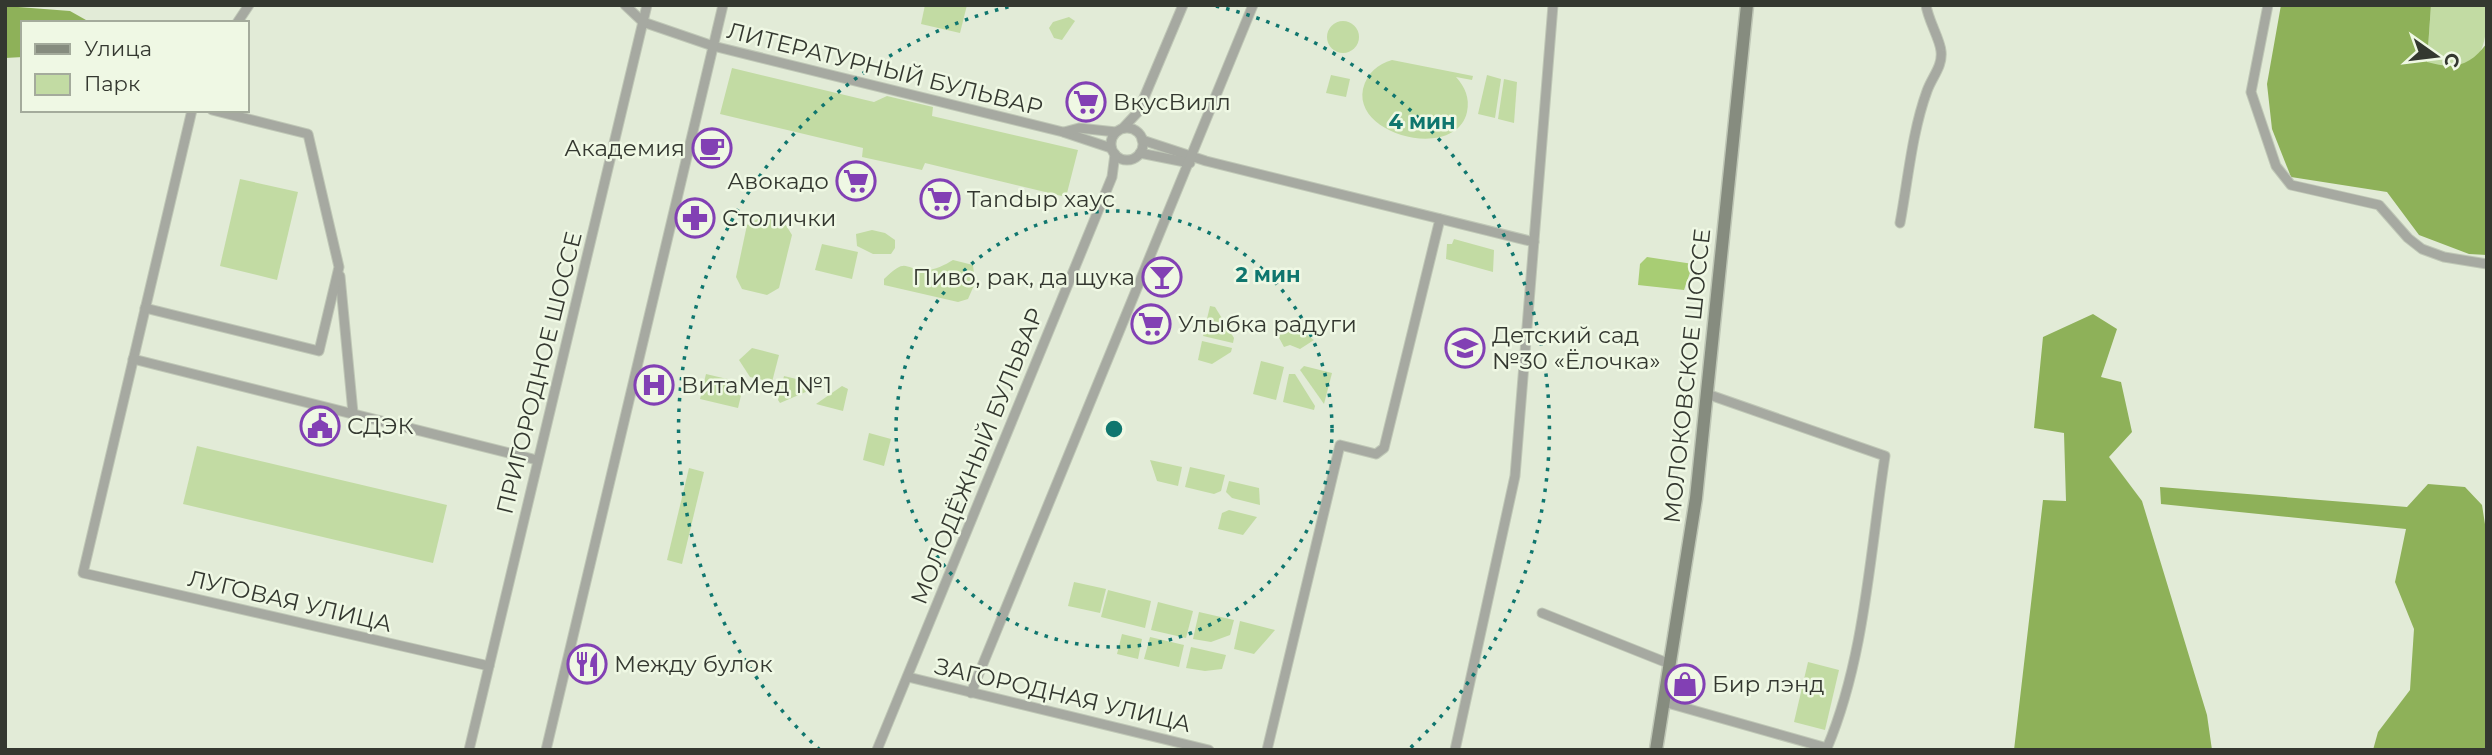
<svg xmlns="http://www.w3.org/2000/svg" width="2492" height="755" viewBox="0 0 2492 755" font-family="Montserrat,sans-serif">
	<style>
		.green { fill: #c2dba3 }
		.forest { fill: #8eb159 }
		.water { fill: #a8cd74 }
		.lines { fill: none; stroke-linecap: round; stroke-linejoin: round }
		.street-casing { stroke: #bfc7b6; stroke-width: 11 }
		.secondary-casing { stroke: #bfc7b6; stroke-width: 15 }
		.street { stroke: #a6a9a1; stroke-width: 9 }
		.secondary { stroke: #868c7f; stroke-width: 12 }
		.ring { fill: none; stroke: #0f766e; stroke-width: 3.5; stroke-dasharray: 3.5 7 }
		.labels { text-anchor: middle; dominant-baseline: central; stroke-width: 5; stroke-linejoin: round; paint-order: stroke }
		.street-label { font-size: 23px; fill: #343830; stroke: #eff8e4 }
		.poi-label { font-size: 23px; fill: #343830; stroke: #eff8e4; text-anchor: start }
		.centre { fill: #0f766e; stroke: #eff8e4; stroke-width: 3.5 }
		.ring-label { font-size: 21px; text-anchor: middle; font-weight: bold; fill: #0f766e; stroke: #eff8e4; stroke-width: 5; stroke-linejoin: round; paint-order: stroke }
	</style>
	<rect width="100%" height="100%" fill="#e2ebd7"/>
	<g class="green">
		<polygon points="925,5 967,5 960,33 921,24"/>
		<path d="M2431,5H2487C2487,52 2481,75 2427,63Z"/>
		<polygon points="1069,17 1075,21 1062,40 1054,38 1049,28 1053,22"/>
		<circle cx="1343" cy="37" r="16"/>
		<path d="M1392,60L1473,76L1472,80L1456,77C1465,87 1470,98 1467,112C1456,161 1353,136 1363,89C1367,73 1378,64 1392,60Z"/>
		<polygon points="732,68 874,102 887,96 933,107 932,116 1078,150 1066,197 925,163 922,170 862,157 863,148 720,114"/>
		<polygon points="1331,75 1350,79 1346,97 1326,93"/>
		<polygon points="1487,75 1501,79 1495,118 1478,114"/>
		<polygon points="1504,79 1517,82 1514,123 1498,119"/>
		<polygon points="240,179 298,192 277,280 220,266"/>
		<polygon points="761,217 784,222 792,235 779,288 767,295 742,289 736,277 747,225"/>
		<polygon points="872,230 885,233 895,240 895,248 891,254 873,254 857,246 856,234"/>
		<polygon points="1454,239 1494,250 1493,272 1446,259 1447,244 1452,244"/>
		<polygon points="822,244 858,252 852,279 815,270"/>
		<path d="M953,260L973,265L975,283L968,299L958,302L884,285V279C908,256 903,270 925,270C935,270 945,265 953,260Z"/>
		<polygon points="1210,306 1215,307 1234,338 1233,343 1203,336"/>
		<polygon points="1284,329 1301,331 1314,340 1300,349 1290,345 1284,347 1276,332"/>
		<polygon points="1202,341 1232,348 1231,352 1212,364 1198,360"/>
		<polygon points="752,348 779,355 772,382 750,377 739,360"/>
		<polygon points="1261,361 1284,367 1276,400 1253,394"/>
		<polygon points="1304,366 1332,373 1324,404 1300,370"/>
		<polygon points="706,374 744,383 738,408 700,399"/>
		<polygon points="1289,374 1295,374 1315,406 1314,410 1283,402"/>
		<polygon points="784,376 813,383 815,388 780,403 778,400"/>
		<polygon points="842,386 848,389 843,411 816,404"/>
		<polygon points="869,433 891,439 884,466 863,460"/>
		<polygon points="197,446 447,505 433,563 183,504"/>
		<polygon points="1150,460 1182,467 1178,486 1157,481"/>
		<polygon points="1190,467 1225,475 1221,491 1214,494 1185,487"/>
		<polygon points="689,468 704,472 682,564 667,560"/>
		<polygon points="1229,481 1259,488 1260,505 1232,498 1226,492"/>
		<polygon points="1229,510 1257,517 1243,535 1218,529 1222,513"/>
		<polygon points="1074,582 1106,589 1100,613 1068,606"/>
		<polygon points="1108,590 1151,601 1145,628 1101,617"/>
		<polygon points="1158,602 1193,611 1186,638 1151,630"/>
		<polygon points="1199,612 1234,620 1230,635 1211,642 1193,639"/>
		<polygon points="1240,621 1275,630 1254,654 1234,649"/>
		<polygon points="1122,634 1142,639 1138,659 1117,654"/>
		<polygon points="1150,637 1184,645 1179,667 1144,659"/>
		<polygon points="1191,647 1226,655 1222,669 1205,671 1186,668"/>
		<polygon points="1808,662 1839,670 1825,730 1794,722"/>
	</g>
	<g class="forest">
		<path d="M2281,5H2431L2427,62C2455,70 2470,66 2487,43V255L2469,254L2419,235L2387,192L2291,177L2272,129L2267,84Z"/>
		<polygon points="5,6 70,11 86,20 188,20 189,23 23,23 23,57 5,58"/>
		<polygon points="2093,314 2117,329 2101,377 2121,382 2132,432 2109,457 2142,501 2207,715 2212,750 2014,750 2043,500 2066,501 2064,433 2034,428 2043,337"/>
		<polygon points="2428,484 2465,487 2482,505 2487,537 2487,750 2373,750 2378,732 2410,690 2414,629 2395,582 2406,529 2161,504 2160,487 2407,507"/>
	</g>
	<polygon class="water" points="1647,257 1693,264 1684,290 1638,285 1640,264"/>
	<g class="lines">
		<g class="street-casing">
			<g id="street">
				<polyline points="625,5 643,22 713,46 1063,132 1111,148"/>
				<polyline points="2268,5 2251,92 2276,166 2291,185 2379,205 2408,238 2422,249 2444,257 2487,264"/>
				<polyline points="237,23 249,5"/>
				<polyline points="192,110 83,573 489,666"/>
				<polyline points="1123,128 1138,112 1183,5"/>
				<circle cx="1127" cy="144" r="16"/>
				<polyline points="1064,132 1079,128 1116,132"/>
				<polyline points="1142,140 1206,161 1534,242"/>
				<polyline points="1140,153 1190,163"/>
				<path d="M1900,223C1908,180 1912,132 1927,91C1932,77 1943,66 1941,51C1940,39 1928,20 1926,5"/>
				<polyline points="340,276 353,413"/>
				<polyline points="145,308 319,351 339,267 308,134 212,110"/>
				<polyline points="133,359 537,460"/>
				<polyline points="1542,613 1670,664"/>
				<polyline points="908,677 1209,750"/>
				<polyline points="971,693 1253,5"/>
				<path d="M1664,702L1827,748C1865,658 1870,552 1885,456L1707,394"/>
				<polyline points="469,750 647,5"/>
				<polyline points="546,750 723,5"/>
				<polyline points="877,750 1112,177 1115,154"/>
				<polyline points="1267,750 1340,445 1376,454 1384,448 1440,219"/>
				<polyline points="1455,750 1515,476 1553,5"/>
			</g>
		</g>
		<g class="secondary-casing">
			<polyline id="secondary" points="1656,750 1696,498 1747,5"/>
		</g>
		<use href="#street" class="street"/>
		<use href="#secondary" class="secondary"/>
	</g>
	<g class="ring">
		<circle cx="1114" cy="429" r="218"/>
		<path d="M820 750A435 435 0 0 1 1012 6M1216 6A435 435 0 0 1 1408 750"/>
	</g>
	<defs>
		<g id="supermarket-ring" transform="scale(2.0125)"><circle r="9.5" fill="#eff8e4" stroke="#8240b4" stroke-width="1.5"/><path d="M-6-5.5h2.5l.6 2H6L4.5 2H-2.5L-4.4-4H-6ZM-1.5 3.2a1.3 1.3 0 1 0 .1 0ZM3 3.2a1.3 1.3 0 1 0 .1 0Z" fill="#8240b4"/></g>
		<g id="cafe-ring" transform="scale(2.0125)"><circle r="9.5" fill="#eff8e4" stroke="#8240b4" stroke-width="1.5"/><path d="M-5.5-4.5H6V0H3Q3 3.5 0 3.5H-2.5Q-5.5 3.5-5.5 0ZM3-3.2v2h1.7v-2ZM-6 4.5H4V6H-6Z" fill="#8240b4"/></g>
		<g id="pharmacy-ring" transform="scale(2.0125)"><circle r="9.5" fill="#eff8e4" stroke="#8240b4" stroke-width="1.5"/><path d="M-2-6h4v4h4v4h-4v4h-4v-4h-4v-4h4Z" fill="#8240b4"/></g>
		<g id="bar-ring" transform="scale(2.0125)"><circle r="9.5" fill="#eff8e4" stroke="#8240b4" stroke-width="1.5"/><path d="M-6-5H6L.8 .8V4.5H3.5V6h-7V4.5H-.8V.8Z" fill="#8240b4"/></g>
		<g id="school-ring" transform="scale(2.0125)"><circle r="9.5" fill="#eff8e4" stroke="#8240b4" stroke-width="1.5"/><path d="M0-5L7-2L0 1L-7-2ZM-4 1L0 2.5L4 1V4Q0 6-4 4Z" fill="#8240b4"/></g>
		<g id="hospital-ring" transform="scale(2.0125)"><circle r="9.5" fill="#eff8e4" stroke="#8240b4" stroke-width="1.5"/><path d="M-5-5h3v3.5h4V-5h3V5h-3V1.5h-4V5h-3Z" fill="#8240b4"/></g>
		<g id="civic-ring" transform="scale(2.0125)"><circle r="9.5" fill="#eff8e4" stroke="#8240b4" stroke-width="1.5"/><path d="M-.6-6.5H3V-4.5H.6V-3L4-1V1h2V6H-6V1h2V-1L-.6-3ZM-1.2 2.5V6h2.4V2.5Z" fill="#8240b4"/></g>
		<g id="restaurant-ring" transform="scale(2.0125)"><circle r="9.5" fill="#eff8e4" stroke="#8240b4" stroke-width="1.5"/><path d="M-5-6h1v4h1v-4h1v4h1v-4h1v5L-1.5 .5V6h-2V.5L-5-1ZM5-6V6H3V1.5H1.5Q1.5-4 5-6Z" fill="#8240b4"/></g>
		<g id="shop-ring" transform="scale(2.0125)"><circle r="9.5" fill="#eff8e4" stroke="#8240b4" stroke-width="1.5"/><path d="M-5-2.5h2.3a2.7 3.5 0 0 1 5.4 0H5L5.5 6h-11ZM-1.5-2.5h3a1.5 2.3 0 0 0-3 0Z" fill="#8240b4"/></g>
	</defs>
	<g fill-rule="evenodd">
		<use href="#supermarket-ring" x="1086" y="102"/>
		<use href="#cafe-ring" x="712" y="148"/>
		<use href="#supermarket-ring" x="856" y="181"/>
		<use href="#supermarket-ring" x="940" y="199"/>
		<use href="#pharmacy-ring" x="695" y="218"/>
		<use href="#bar-ring" x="1162" y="277"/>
		<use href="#supermarket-ring" x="1151" y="324"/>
		<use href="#school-ring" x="1465" y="348"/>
		<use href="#hospital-ring" x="654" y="385"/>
		<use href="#civic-ring" x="320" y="426"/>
		<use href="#restaurant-ring" x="587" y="664"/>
		<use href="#shop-ring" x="1685" y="684"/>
	</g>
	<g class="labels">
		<g class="street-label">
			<text transform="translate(885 69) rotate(14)">ЛИТЕРАТУРНЫЙ БУЛЬВАР</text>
			<text transform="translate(539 373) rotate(-76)">ПРИГОРОДНОЕ ШОССЕ</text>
			<text transform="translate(1687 376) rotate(-84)">МОЛОКОВСКОЕ ШОССЕ</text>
			<text transform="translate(977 456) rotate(-68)">МОЛОДЁЖНЫЙ БУЛЬВАР</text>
			<text transform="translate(290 601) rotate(13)">ЛУГОВАЯ УЛИЦА</text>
			<text transform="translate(1063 695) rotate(13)">ЗАГОРОДНАЯ УЛИЦА</text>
		</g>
		<g class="poi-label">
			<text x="1113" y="102">ВкусВилл</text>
			<text x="685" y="148" text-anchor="end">Академия</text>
			<text x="829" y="181" text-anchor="end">Авокадо</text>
			<text x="967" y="199">Tandыр хаус</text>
			<text x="722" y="218">Столички</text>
			<text x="1135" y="277" text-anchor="end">Пиво, рак, да щука</text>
			<text x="1178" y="324">Улыбка радуги</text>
			<text x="1492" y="335">Детский сад<tspan x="1492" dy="26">№30 «Ёлочка»</tspan></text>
			<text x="681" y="385">ВитаМед №1</text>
			<text x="347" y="426">СДЭК</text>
			<text x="614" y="664">Между булок</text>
			<text x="1712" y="684">Бир лэнд</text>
		</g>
	</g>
	<circle cx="1114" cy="429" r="10" class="centre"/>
	<g class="ring-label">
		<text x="1422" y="129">4 мин</text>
		<text x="1268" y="282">2 мин</text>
	</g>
	<rect width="2492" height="755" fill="none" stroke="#343830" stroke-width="14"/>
	<rect x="21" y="21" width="228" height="91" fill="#eff8e4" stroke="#a4ab9c" stroke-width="2"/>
	<rect x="35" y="44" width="35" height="10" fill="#868c7f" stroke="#a4ab9c" stroke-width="2"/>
	<text x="84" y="56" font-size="21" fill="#343830">Улица</text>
	<rect x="35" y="74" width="35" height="21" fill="#c2dba3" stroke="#a4ab9c" stroke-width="2"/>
	<text x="84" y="91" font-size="21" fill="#343830">Парк</text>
	<g transform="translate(2436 56) rotate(104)" stroke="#eff8e4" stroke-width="5" paint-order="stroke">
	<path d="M0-5L12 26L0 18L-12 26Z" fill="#343830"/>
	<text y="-10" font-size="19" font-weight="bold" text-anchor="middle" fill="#343830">С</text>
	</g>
</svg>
